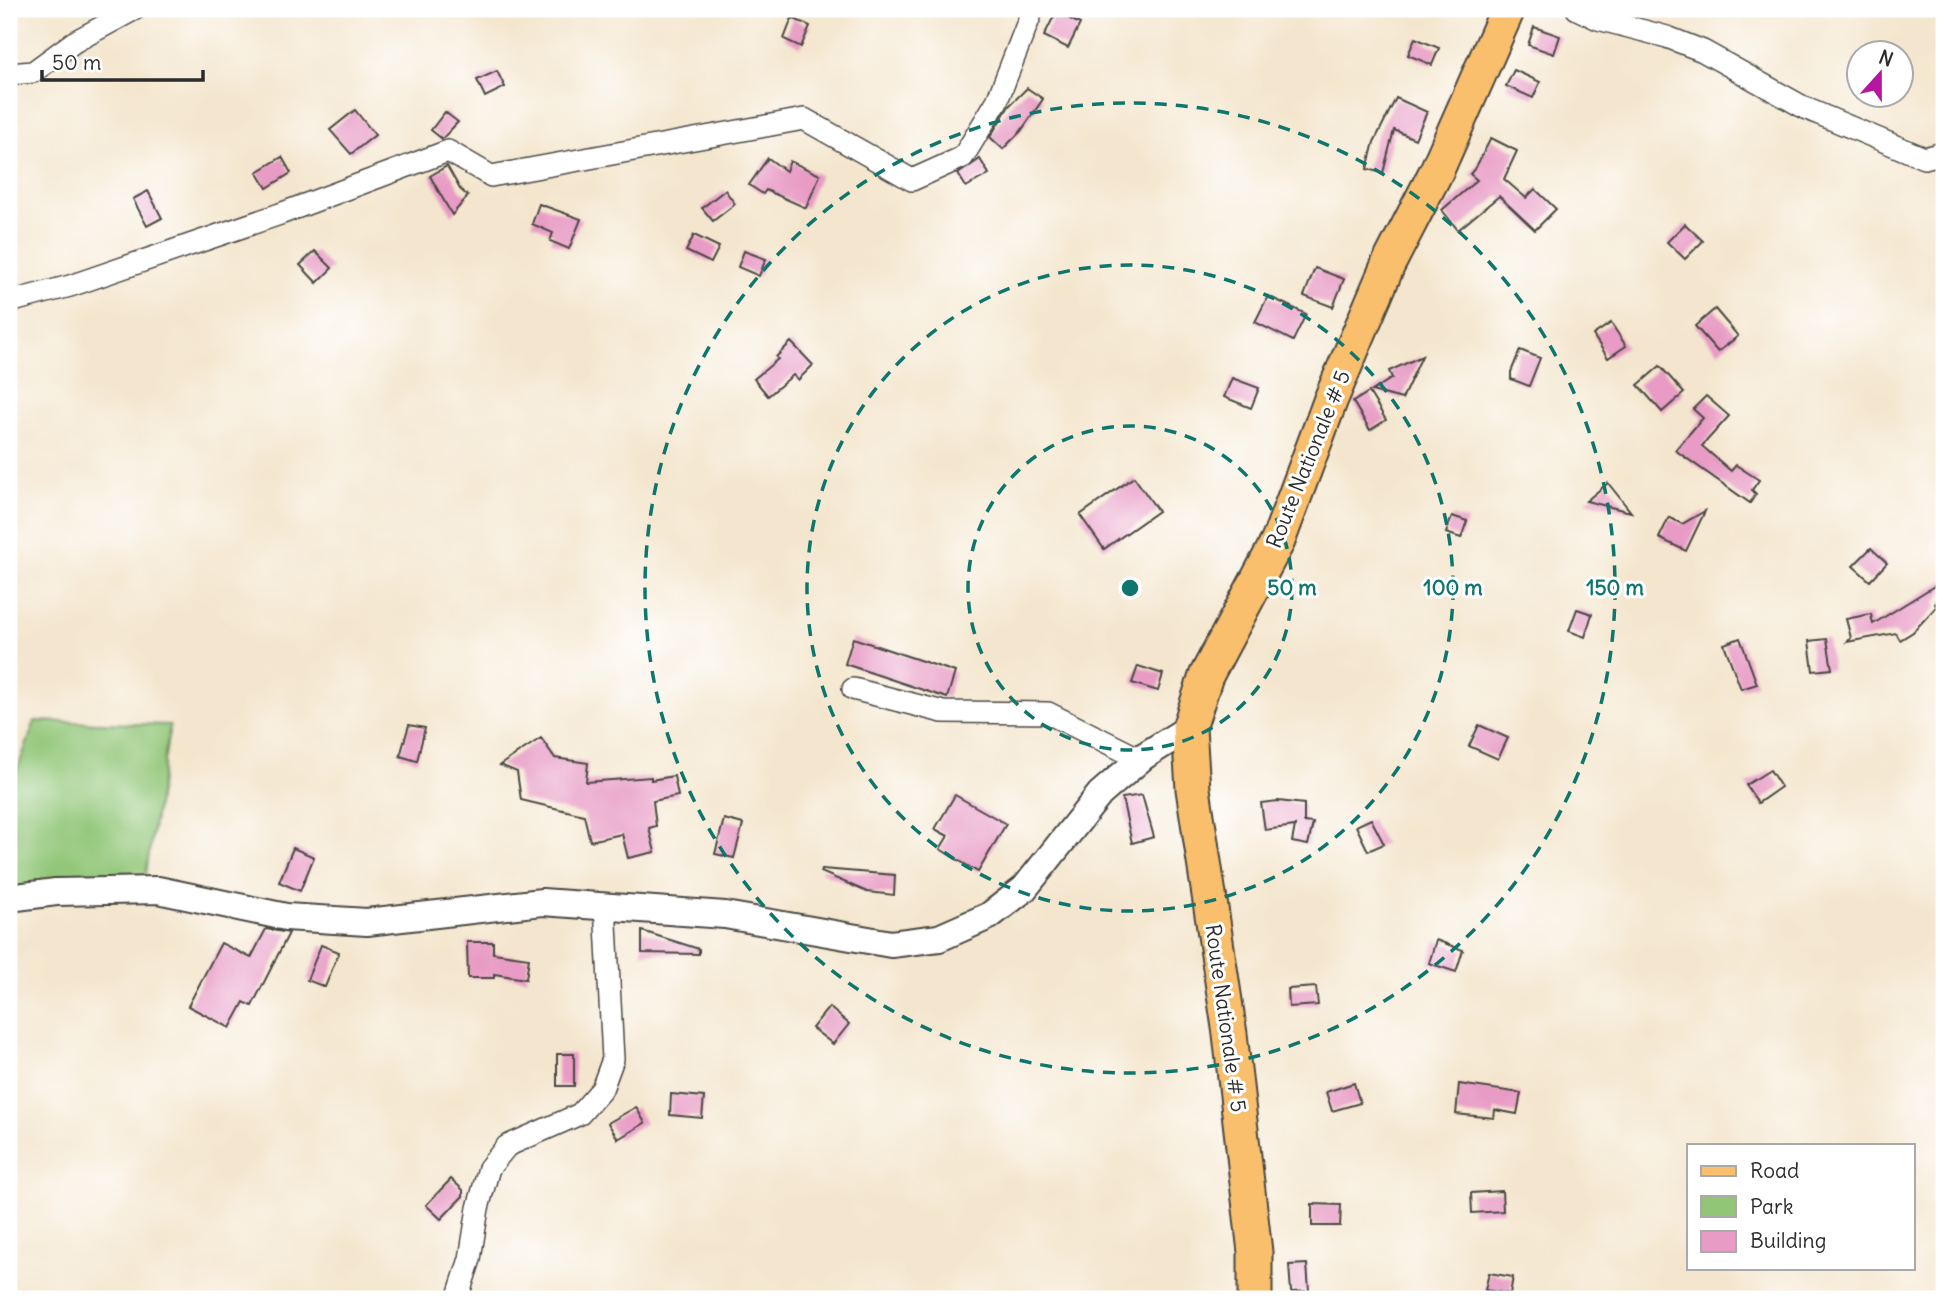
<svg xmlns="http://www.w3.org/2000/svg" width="1953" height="1308" viewBox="0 0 1953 1308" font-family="Delius,sans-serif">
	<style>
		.green { fill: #91c677; stroke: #5e7851; stroke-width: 2 }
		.building { fill: #e89bc5 }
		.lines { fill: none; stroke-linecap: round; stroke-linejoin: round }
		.minor-casing { stroke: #494743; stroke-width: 24 }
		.tertiary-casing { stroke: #494743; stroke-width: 30 }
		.primary-casing { stroke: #494743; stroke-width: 37 }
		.minor { stroke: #fff; stroke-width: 21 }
		.tertiary { stroke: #fff; stroke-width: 26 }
		.primary { stroke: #f9bf6d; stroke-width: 33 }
		.ring { fill: none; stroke: #0f766e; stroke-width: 3.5; stroke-dasharray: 12 9 }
		.labels { text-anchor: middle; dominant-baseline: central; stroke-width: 6; stroke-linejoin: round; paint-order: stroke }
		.street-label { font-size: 21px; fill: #2b2b2b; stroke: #fff }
		.centre { fill: #0f766e; stroke: #fff; stroke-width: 3.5 }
		.ring-label { font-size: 21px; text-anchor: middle; font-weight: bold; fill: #0f766e; stroke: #fff; stroke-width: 6; stroke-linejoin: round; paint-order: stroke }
	</style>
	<rect width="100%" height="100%" fill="#fff"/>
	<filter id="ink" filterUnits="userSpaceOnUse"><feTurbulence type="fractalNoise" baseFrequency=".0143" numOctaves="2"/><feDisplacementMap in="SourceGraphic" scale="14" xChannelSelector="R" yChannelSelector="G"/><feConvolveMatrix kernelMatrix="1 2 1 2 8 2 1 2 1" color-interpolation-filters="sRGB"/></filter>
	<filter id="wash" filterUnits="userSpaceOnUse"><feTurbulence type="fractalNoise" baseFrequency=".00686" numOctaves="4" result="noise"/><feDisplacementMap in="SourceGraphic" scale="28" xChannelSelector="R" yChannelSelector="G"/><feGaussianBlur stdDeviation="1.57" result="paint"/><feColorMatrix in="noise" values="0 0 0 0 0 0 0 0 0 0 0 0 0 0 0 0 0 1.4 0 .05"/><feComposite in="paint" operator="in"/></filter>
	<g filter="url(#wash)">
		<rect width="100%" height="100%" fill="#f4e6ce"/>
		<polygon class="green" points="35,721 170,725 145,879 9,892 9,793"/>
		<g id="blocks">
			<g class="building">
				<polygon points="1056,12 1080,24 1068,48 1044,36"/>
				<polygon points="792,18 810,26 801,47 784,39"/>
				<polygon points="1534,27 1560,36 1554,54 1528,45"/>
				<polygon points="1415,38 1439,48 1432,65 1408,55"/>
				<polygon points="1514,70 1540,82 1533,98 1506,86"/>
				<polygon points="497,71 505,87 485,97 477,80"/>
				<polygon points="1027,88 1043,99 1021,131 1003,149 990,137 1009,106"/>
				<polygon points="1396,98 1427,112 1415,139 1394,130 1383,173 1367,169 1374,142"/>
				<polygon points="355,110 375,135 351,154 330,130"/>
				<polygon points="445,112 458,122 442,139 431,130"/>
				<polygon points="1491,138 1517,151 1504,179 1526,198 1535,189 1556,209 1535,230 1499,196 1458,230 1442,210 1477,180 1470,174 1476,167"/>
				<polygon points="282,157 291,173 267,188 257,172"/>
				<polygon points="768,158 786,171 790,161 820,175 806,208 766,190 763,194 749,185"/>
				<polygon points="980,159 989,174 966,187 958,174"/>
				<polygon points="447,166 460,189 468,196 452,215 430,176"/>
				<polygon points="725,190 735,204 713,221 702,208"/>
				<polygon points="148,191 162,218 147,226 133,199"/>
				<polygon points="539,204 581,219 569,249 550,241 553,233 532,224"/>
				<polygon points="1685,224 1703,241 1685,259 1667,242"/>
				<polygon points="694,235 719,247 711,263 686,251"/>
				<polygon points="315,251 332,268 317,283 300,265"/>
				<polygon points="744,251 766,259 759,276 738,267"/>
				<polygon points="1315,268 1344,279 1333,307 1304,296"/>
				<polygon points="1268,296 1306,314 1293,341 1255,322"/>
				<polygon points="1715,309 1738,336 1718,352 1695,326"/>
				<polygon points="1611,323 1626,346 1608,358 1593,335"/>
				<polygon points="791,342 813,365 798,380 793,375 768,396 754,379 778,359 776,357"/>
				<polygon points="1520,350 1540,358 1529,386 1511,379 1511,372"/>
				<polygon points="1422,356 1402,399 1372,391 1392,378 1389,371"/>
				<polygon points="1660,366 1684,393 1662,412 1638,385"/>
				<polygon points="1232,378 1259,388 1251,408 1224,397"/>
				<polygon points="1369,392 1386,420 1370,430 1353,402"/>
				<polygon points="1706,396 1729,416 1702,446 1731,471 1736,465 1759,480 1752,490 1756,494 1750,503 1675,450 1703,418 1693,409"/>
				<polygon points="1134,477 1158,511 1104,549 1080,515"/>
				<polygon points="1608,483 1631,512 1586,501"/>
				<polygon points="1705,511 1686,551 1659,538 1669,517 1682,524"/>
				<polygon points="1452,516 1467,521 1461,538 1446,533"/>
				<polygon points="1871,548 1887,563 1870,581 1853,566"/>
				<polygon points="1944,580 1944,589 1935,604 1937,606 1913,632 1900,640 1896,633 1847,642 1851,638 1846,619 1871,614 1873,624"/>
				<polygon points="1577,609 1592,614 1585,637 1569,631"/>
				<polygon points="853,638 955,672 947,698 845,664"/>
				<polygon points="1740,638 1757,684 1741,689 1724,644"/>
				<polygon points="1827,639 1832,669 1813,671 1809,641"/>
				<polygon points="1138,666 1163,674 1158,691 1132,683"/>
				<polygon points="409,725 425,728 417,761 400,756"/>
				<polygon points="1479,725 1508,738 1498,759 1469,746"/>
				<polygon points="541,738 555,758 588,763 586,782 651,777 651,780 674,776 678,796 653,801 656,826 649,828 655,852 628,858 622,834 590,841 584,815 521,800 517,772 500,765"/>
				<polygon points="1770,770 1781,787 1758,803 1746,785"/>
				<polygon points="955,795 1006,824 978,872 940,849 948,836 935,829"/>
				<polygon points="1142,795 1154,837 1132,843 1122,798"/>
				<polygon points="1278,801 1304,804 1304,822 1313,823 1308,845 1292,842 1295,826 1265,830 1261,803"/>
				<polygon points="724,819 743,824 734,858 715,854"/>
				<polygon points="1371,819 1384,844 1368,851 1356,826"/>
				<polygon points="293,848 314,857 300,891 279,882"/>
				<polygon points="822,869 895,875 894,895 867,892 821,872"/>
				<polygon points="266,929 289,933 252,1006 244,1002 230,1028 188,1006 221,943 251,958"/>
				<polygon points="642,931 699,949 699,954 642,953"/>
				<polygon points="1436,940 1463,950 1456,972 1429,963"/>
				<polygon points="467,942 493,942 493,953 529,958 526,979 494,974 494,978 468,978"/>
				<polygon points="321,945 339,952 325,987 307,980"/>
				<polygon points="1316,987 1318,1005 1289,1007 1288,989"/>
				<polygon points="829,1007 849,1024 833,1044 812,1028"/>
				<rect x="557" y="1054" width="17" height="32"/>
				<polygon points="1354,1083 1360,1103 1332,1111 1326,1092"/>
				<polygon points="1459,1084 1521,1093 1517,1114 1495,1110 1494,1118 1456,1114"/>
				<polygon points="671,1094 704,1097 702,1118 670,1115"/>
				<polygon points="636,1107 645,1123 618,1139 608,1123"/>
				<polygon points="451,1179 463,1190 463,1196 441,1219 426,1205"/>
				<polygon points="1502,1191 1503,1211 1472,1213 1471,1193"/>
				<polygon points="1312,1204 1341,1205 1340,1226 1312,1226"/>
				<polygon points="1307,1264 1309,1291 1291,1292 1289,1265"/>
				<polygon points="1489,1273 1513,1277 1510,1294 1485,1290"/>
			</g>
		</g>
	</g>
	<g filter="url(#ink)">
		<use href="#blocks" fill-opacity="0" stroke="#494743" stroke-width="2"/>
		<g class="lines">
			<g class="minor-casing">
				<g id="minor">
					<polyline points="1577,9 1598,19 1667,37 1703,51 1805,108 1924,158 1944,153"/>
					<polyline points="9,74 33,72 74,42 135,9"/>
					<polyline points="9,302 70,286 280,214 448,151 491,176 804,119 912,180 963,157 997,101 1033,9"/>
					<polyline points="853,689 943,712 1048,713 1140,759"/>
					<polyline points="457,1299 470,1259 478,1208 489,1168 507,1146 580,1114 602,1089 613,1059 605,905"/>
				</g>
			</g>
			<g class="tertiary-casing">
				<polyline id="tertiary" points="9,898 56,892 158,890 286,917 367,922 542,902 725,915 891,944 939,938 989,916 1024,889 1100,794 1144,756 1189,728"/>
			</g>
			<g class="primary-casing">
				<polyline id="primary" points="1255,1299 1255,1252 1230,1034 1193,789 1189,728 1206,676 1278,541 1331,399 1388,265 1437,170 1508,9"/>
			</g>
			<use href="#minor" class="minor"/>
			<use href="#tertiary" class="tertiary"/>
			<use href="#primary" class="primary"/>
		</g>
	</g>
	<g class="ring">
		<circle cx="1130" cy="588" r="162"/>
		<circle cx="1130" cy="588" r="323"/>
		<circle cx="1130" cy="588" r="485"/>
	</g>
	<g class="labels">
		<g class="street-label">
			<text transform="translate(1308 459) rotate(-68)">Route Nationale # 5</text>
			<text transform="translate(1226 1018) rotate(82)">Route Nationale # 5</text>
		</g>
	</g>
	<circle cx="1130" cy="588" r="10" class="centre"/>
	<g class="ring-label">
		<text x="1292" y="595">50 m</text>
		<text x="1453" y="595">100 m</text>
		<text x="1615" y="595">150 m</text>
	</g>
	<rect width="1953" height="1308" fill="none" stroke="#fff" stroke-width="35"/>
	<rect x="1687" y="1144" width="228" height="126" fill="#ffffff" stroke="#aaaaaa" stroke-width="2"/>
	<rect x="1701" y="1166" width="35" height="10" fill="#f9bf6d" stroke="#aaaaaa" stroke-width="2"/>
	<text x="1750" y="1178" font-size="21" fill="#2b2b2b">Road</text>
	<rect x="1701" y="1196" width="35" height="21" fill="#91c677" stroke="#aaaaaa" stroke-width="2"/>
	<text x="1750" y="1214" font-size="21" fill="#2b2b2b">Park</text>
	<rect x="1701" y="1231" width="35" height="21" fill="#e89bc5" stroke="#aaaaaa" stroke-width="2"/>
	<text x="1750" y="1248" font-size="21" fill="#2b2b2b">Building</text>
	<g transform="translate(1880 74) rotate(21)"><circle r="33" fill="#ffffff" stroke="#aaaaaa" stroke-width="2"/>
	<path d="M0-5L12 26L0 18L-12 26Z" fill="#b5179e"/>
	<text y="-10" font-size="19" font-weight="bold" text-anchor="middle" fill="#2b2b2b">N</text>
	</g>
	<path d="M42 70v10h161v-10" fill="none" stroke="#2b2b2b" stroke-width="3.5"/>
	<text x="52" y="70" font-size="21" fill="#2b2b2b" stroke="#ffffff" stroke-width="5" paint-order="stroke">50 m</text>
</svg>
